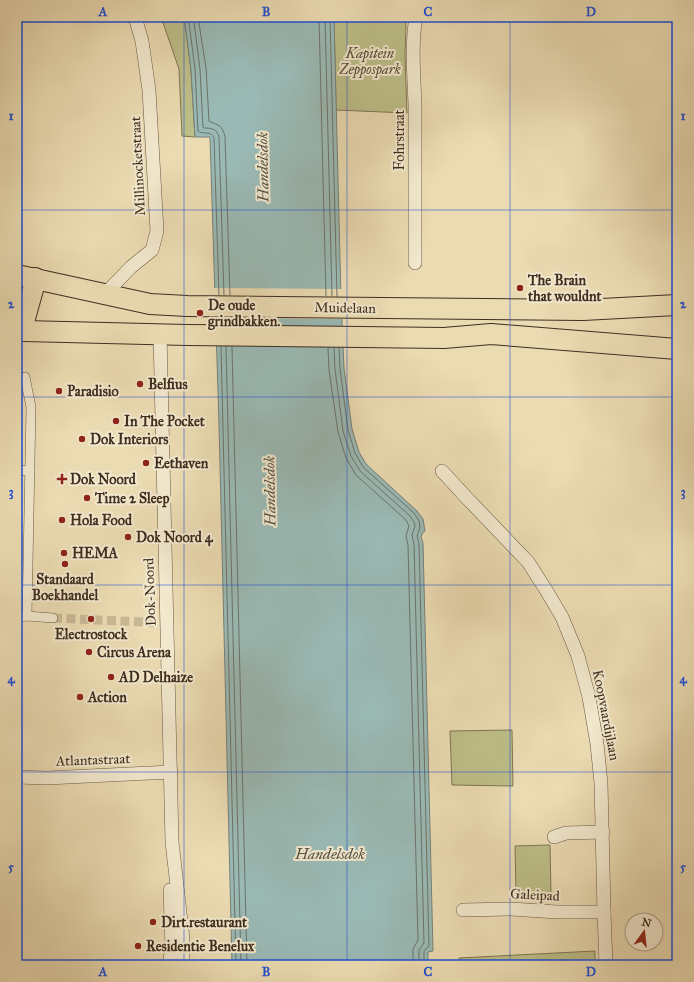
<svg xmlns="http://www.w3.org/2000/svg" width="694" height="982" viewBox="0 0 694 982" font-family="'IM FELL Great Primer',serif">
	<style>
		.green { fill: #bdbe88; stroke: #7e7654 }
		.water { fill: #9ab9b4; stroke: #768179 }
		.pier { fill: #ebdbb2 }
		.lines { fill: none; stroke-linecap: round; stroke-linejoin: round }
		.shore { stroke: #6c736a; stroke-width: 1 }
		.pedestrian-tunnel { stroke: #c9b895; stroke-width: 9; stroke-dasharray: 9 4.5; stroke-linecap: butt }
		.pedestrian-casing { stroke: #6a5844; stroke-width: 10 }
		.minor-casing { stroke: #6a5844; stroke-width: 14 }
		.primary-casing { stroke: #3f2d20; stroke-width: 22 }
		.pedestrian { stroke: #f2e8cd; stroke-width: 9 }
		.minor { stroke: #f2e8cd; stroke-width: 13 }
		.primary { stroke: #ebdbb2; stroke-width: 20 }
		.grid { fill: none; stroke: #1d4ed8; stroke-width: 1; stroke-opacity: 0.55 }
		.poi-dot { fill: #8f2418; stroke: #f2e8cd; stroke-width: 1.5 }
		.labels { text-anchor: middle; dominant-baseline: central; stroke-width: 4; stroke-linejoin: round; paint-order: stroke }
		.park-label { font-size: 14px; font-style: italic; fill: #584a35; stroke: #f2e8cd }
		.street-label { font-size: 14px; fill: #3f2d20; stroke: #f2e8cd }
		.poi-label { font-size: 14px; font-weight: bold; fill: #3f2d20; stroke: #f2e8cd; text-anchor: start }
		.water-label { font-size: 15px; font-style: italic; fill: #565045; stroke: #f2e8cd }
		.neatline { fill: none; stroke: #1d4ed8; stroke-width: 1.5 }
		.grid-label { font-size: 13px; text-anchor: middle; font-weight: bold; fill: #1d4ed8 }
	</style>
	<rect width="100%" height="100%" fill="#ebdbb2"/>
	<filter id="stains"><feTurbulence type="fractalNoise" baseFrequency=".005" numOctaves="4"/><feColorMatrix values="0 0 0 0 .2 0 0 0 0 .09 0 0 0 0 .02 0 0 0 .5 -.17"/></filter>
	<radialGradient id="worn" r=".72"><stop offset=".6" stop-color="#630" stop-opacity="0"/><stop offset="1" stop-color="#630" stop-opacity=".3"/></radialGradient>
	<g class="green">
		<polygon points="161,17 182,17 185,23 191,70 195,137 182,136 179,69"/>
		<polygon points="334,17 407,17 406,23 405,56 407,113 336,110"/>
		<polygon points="17,496 18,497 22,499 21,541 17,540"/>
		<polygon points="512,730 513,786 452,785 450,731"/>
		<polygon points="550,845 551,895 516,896 515,846"/>
		<polygon points="595,951 595,965 459,965 459,958"/>
	</g>
	<polygon class="water" points="182,17 334,17 341,299 344,368 352,429 359,452 366,464 417,511 423,519 425,531 423,532 421,537 423,543 433,951 428,952 428,965 232,965 219,423 210,137 195,137 191,70 185,23"/>
	<polygon class="pier" points="213,288 343,289 344,319 214,318"/>
	<g class="lines">
		<g class="shore">
			<path d="M186,17L189,23L195,69L198,131C203,135 211,130 214,138L219,295"/>
			<path d="M192,17L194,22L200,69L203,127L204,128C212,128 217,129 219,137L224,295"/>
			<path d="M198,17L206,68L209,121C217,125 223,125 225,137L230,295"/>
			<polyline points="319,17 326,296"/>
			<polyline points="325,17 332,296"/>
			<polyline points="330,17 337,297"/>
			<polyline points="221,346 236,965"/>
			<polyline points="226,346 241,965"/>
			<polyline points="232,347 247,965"/>
			<polyline points="328,348 329,370 338,432 346,458 356,475 406,520 409,526 406,536 408,545 418,940 413,949 413,965"/>
			<polyline points="334,348 335,369 343,431 351,456 360,471 410,516 414,522 415,526 412,535 414,544 424,943 419,950 419,965"/>
			<polyline points="339,348 340,369 348,430 355,453 363,467 414,513 419,521 420,528 417,536 419,544 429,946 424,951 424,965"/>
		</g>
		<polyline class="pedestrian-tunnel" points="53,618 167,623"/>
		<g class="pedestrian-casing">
			<g id="pedestrian">
				<polyline points="25,377 31,407 27,616"/>
				<polyline points="17,470 30,471"/>
				<polyline points="17,617 27,616 53,618"/>
			</g>
		</g>
		<g class="minor-casing">
			<g id="minor">
				<path d="M415,263C415,211 415,158 415,105C414,76 411,46 416,17"/>
				<polyline points="105,294 131,267 152,250 157,231 149,90 142,41 135,17"/>
				<polyline points="160,334 172,842 183,939 183,965"/>
				<polyline points="442,471 464,495 528,562 546,590 562,617 578,656 589,697 597,744 601,783 604,912 606,965"/>
				<polyline points="17,777 47,778 171,772"/>
				<polyline points="554,837 566,833 603,832"/>
				<polyline points="463,910 511,909 557,912 604,912"/>
				<polyline points="169,965 172,948 170,890"/>
			</g>
		</g>
		<g class="primary-casing">
			<g id="primary">
				<polyline points="17,275 150,304 187,306 583,310 677,305"/>
				<polyline points="17,330 24,331 187,335 444,338 491,334 677,349"/>
				<polyline points="24,331 25,318 34,286 35,278"/>
			</g>
		</g>
		<use href="#pedestrian" class="pedestrian"/>
		<use href="#minor" class="minor"/>
		<use href="#primary" class="primary"/>
	</g>
	<path class="grid" d="M184,17V965M347,17V965M510,17V965M17,210H677M17,397H677M17,585H677M17,772H677"/>
	<g class="poi-dot">
		<circle cx="520" cy="288" r="4"/>
		<circle cx="200" cy="313" r="4"/>
		<circle cx="140" cy="384" r="4"/>
		<circle cx="59" cy="391" r="4"/>
		<circle cx="116" cy="421" r="4"/>
		<circle cx="82" cy="439" r="4"/>
		<circle cx="146" cy="463" r="4"/>
		<path d="M60 473h4v4h4v4h-4v4h-4v-4h-4v-4h4z"/>
		<circle cx="87" cy="498" r="4"/>
		<circle cx="62" cy="520" r="4"/>
		<circle cx="128" cy="537" r="4"/>
		<circle cx="64" cy="553" r="4"/>
		<circle cx="65" cy="564" r="4"/>
		<circle cx="91" cy="619" r="4"/>
		<circle cx="89" cy="652" r="4"/>
		<circle cx="111" cy="677" r="4"/>
		<circle cx="80" cy="697" r="4"/>
		<circle cx="153" cy="922" r="4"/>
		<circle cx="138" cy="946" r="4"/>
	</g>
	<g class="labels">
		<g class="park-label">
			<text x="370" y="53">Kapitein<tspan x="370" dy="16">Zeppospark</tspan></text>
		</g>
		<g class="street-label">
			<text transform="translate(399 140) rotate(-90)">Fohrstraat</text>
			<text transform="translate(138 166) rotate(-93)">Millinocketstraat</text>
			<text transform="translate(345 308) rotate(1)">Muidelaan</text>
			<text transform="translate(150 592) rotate(-92)">Dok-Noord</text>
			<text transform="translate(606 715) rotate(79)">Koopvaardijlaan</text>
			<text transform="translate(93 760) rotate(-2)">Atlantastraat</text>
			<text transform="translate(535 895) rotate(3)">Galeipad</text>
		</g>
		<g class="poi-label">
			<text x="528" y="280">The Brain<tspan x="528" dy="16">that wouldnt</tspan></text>
			<text x="208" y="305">De oude<tspan x="208" dy="16">grindbakken.</tspan></text>
			<text x="148" y="384">Belfius</text>
			<text x="67" y="391">Paradisio</text>
			<text x="124" y="421">In The Pocket</text>
			<text x="90" y="439">Dok Interiors</text>
			<text x="154" y="463">Eethaven</text>
			<text x="70" y="479">Dok Noord</text>
			<text x="95" y="498">Time 2 Sleep</text>
			<text x="70" y="520">Hola Food</text>
			<text x="136" y="537">Dok Noord 4</text>
			<text x="72" y="553">HEMA</text>
			<text x="65" y="579" text-anchor="middle">Standaard<tspan x="65" dy="16">Boekhandel</tspan></text>
			<text x="91" y="634" text-anchor="middle">Electrostock</text>
			<text x="97" y="652">Circus Arena</text>
			<text x="119" y="677">AD Delhaize</text>
			<text x="88" y="697">Action</text>
			<text x="161" y="922">Dirt.restaurant</text>
			<text x="146" y="946">Residentie Benelux</text>
		</g>
		<g class="water-label">
			<text transform="translate(263 167) rotate(-91)">Handelsdok</text>
			<text transform="translate(270 491) rotate(-91)">Handelsdok</text>
			<text x="330" y="854">Handelsdok</text>
		</g>
	</g>
	<rect width="694" height="982" fill="none" stroke="#ebdbb2" stroke-width="44"/>
	<g transform="translate(644 932) rotate(15)"><circle r="19" fill="#f2e8cd" stroke="#aa9d88"/>
	<path d="M0-3L7 15L0 10L-7 15Z" fill="#8f2418"/>
	<text y="-6" font-size="11" font-weight="bold" text-anchor="middle" fill="#3f2d20">N</text>
	</g>
	<rect x="22" y="22" width="650" height="938" class="neatline"/>
	<g class="grid-label">
		<text x="103" y="16">A</text>
		<text x="266" y="16">B</text>
		<text x="428" y="16">C</text>
		<text x="591" y="16">D</text>
		<text x="11" y="120">1</text>
		<text x="683" y="120">1</text>
		<text x="11" y="308">2</text>
		<text x="683" y="308">2</text>
		<text x="11" y="496">3</text>
		<text x="683" y="496">3</text>
		<text x="11" y="683">4</text>
		<text x="683" y="683">4</text>
		<text x="11" y="871">5</text>
		<text x="683" y="871">5</text>
		<text x="103" y="976">A</text>
		<text x="266" y="976">B</text>
		<text x="428" y="976">C</text>
		<text x="591" y="976">D</text>
	</g>
	<rect width="100%" height="100%" filter="url(#stains)"/>
	<rect width="100%" height="100%" fill="url(#worn)"/>
</svg>
